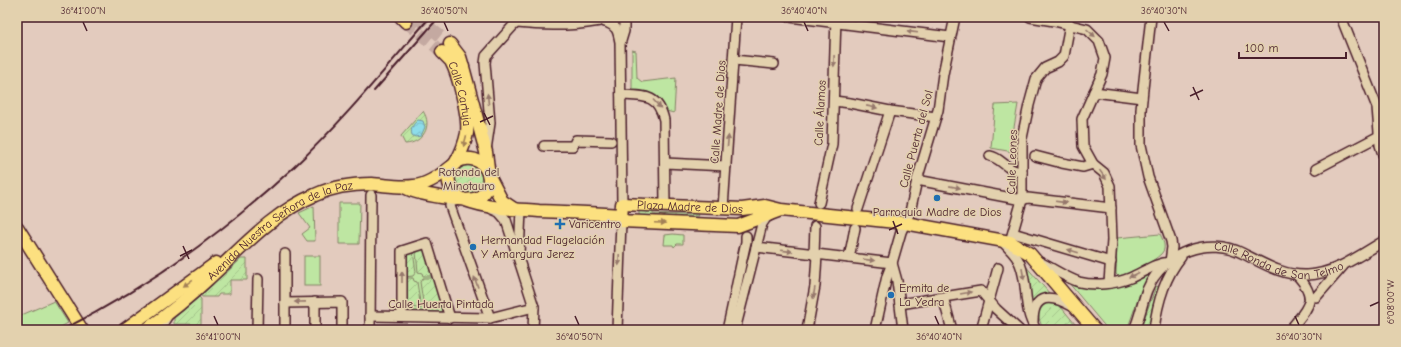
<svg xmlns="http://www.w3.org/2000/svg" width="1401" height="347" viewBox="0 0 1401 347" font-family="'Comic Neue',sans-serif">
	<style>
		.green { fill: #bee6a2; stroke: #848266 }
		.garden { fill: url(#garden-furrows); stroke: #848266 }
		.water { fill: url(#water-waves); stroke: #72919e }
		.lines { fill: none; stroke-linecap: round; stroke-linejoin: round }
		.major-tunnel { stroke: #c4a9a1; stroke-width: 12; stroke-dasharray: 12 6; stroke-linecap: butt }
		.minor-casing { stroke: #4a1f2b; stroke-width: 12 }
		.major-casing { stroke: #4a1f2b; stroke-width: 15 }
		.minor { stroke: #e3d1ae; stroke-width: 9 }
		.major { stroke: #fce080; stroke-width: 12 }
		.rail { stroke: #4a1f2b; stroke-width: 2 }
		.oneway { fill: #96786c }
		.oneway2 { fill: #a38056 }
		.ticks { fill: none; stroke: #4a1f2b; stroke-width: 1.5 }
		.poi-dot { fill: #1f6fb2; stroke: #e3d1ae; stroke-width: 1.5 }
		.labels { text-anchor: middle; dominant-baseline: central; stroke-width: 3; stroke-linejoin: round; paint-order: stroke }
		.street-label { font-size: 12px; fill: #4a1f2b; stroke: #e3d1ae }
		.park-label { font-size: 12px; fill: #563337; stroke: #e3d1ae }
		.poi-label { font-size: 12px; fill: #4a1f2b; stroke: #e3d1ae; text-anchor: start }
		.neatline { fill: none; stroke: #4a1f2b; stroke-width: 1.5 }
		.ticks-label { font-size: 10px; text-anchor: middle; fill: #4a1f2b }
	</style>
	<defs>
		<pattern id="garden-furrows" width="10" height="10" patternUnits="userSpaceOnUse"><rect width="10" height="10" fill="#bee6a2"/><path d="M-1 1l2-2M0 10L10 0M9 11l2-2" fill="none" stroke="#a5c58c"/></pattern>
		<pattern id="water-waves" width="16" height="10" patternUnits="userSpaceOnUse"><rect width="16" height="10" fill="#8dddea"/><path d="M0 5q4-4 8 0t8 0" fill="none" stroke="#7bbdc9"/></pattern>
	</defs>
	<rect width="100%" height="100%" fill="#e3cbbe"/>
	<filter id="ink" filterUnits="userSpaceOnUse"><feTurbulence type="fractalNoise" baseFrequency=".025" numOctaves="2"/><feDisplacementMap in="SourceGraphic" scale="8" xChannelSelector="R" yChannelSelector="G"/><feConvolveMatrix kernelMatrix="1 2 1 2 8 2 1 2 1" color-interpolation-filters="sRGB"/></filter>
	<g filter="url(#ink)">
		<g class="green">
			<polygon points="632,50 636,51 637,78 642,82 676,78 674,113 666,111 632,93"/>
			<polygon points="1018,104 1011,145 1013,152 991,148 995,105"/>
			<polygon points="339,203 360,203 359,244 339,244"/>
			<polygon points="314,206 315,241 307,241 302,234 310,228 299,213"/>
			<polygon points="673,234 683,235 683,244 677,244 674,247 673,245 664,245 665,235"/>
			<path d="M1160,234C1162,238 1165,244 1164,249C1162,259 1128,274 1118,276L1116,274L1117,238Z"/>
			<polygon points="423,249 425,251 442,309 441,312 406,312 405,255"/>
			<rect x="304" y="256" width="16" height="30"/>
			<polygon points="1151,273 1142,288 1127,330 1108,330 1068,282 1074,284"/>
			<polygon points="54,301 68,323 55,330 17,330 17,317"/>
		</g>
		<g class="garden">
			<path d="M423,111C433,126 423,143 405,144L401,136Z"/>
			<circle cx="469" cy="179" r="14"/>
			<polygon points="639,210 653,210 653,214 689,215 692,212 696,212 699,216 694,216 692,219 639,217"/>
			<polygon points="423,249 425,251 432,276 423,276 422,273 418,272 416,252"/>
			<polygon points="413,252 416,272 413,276 404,277 405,255"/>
			<polygon points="241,259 247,259 247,280 230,280 230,294 219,294 217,297 202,297 201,295"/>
			<polygon points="1024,264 1050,294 1031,309"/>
			<polygon points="404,278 413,278 414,281 417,282 421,309 404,305"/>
			<polygon points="423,278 433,278 441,306 424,309 420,282"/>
			<polygon points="1156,286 1159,287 1152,311 1149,330 1140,330"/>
			<polygon points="199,297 201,299 201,324 174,324 174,318"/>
			<path d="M1051,302L1061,307L1080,330H1044C1037,318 1035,306 1051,302Z"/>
		</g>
		<path class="water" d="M418,120L423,121L425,127L421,136L415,137L412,135C410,129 413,124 418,120Z"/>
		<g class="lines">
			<g class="major-tunnel">
				<polyline points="417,17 450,44"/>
				<polyline points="406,22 442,52"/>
			</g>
			<g class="minor-casing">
				<g id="minor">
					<polyline points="790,17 950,37"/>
					<polyline points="1030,17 1054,21 1087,29 1099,41 1105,58 1102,74 1082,119 1083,146 1093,164 1104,173 1110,186 1112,240 1109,283"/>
					<polyline points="1151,17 1143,89 1141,110 1141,145 1148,177 1171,241 1172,247 1170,262"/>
					<polyline points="1341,17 1377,107 1380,145 1384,157"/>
					<polyline points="605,22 614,21 619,17"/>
					<path d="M517,23C544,26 573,26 600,21"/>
					<path d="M608,23C618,27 618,33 620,42L622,204"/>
					<polyline points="621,41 624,31 624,17"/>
					<polyline points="734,60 774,64"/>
					<polyline points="1094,92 1142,98"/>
					<path d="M621,95C644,96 658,94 664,120L665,206"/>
					<polyline points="834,101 850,103 890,111 936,117"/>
					<polyline points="544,146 573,146 576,140 611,141"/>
					<polyline points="486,150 490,123 485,63 486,56 513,26 523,17"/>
					<path d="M990,156C1002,158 1006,171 1022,172"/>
					<polyline points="1035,156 1062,163 1083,167 1093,164"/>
					<polyline points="665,163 726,166"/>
					<polyline points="1316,169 1379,136"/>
					<polyline points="917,180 1022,200 1028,198 1111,208"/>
					<path d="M460,200C455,201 451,200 450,206L490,318"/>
					<polyline points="819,203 832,144 836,17"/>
					<polyline points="723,208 736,17"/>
					<polyline points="492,209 499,212 506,220 534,307 533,330"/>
					<polyline points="858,209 890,111"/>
					<polyline points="1013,233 1111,262"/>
					<path d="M1003,242C1009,249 1017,255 1020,264C1029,286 1022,308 1036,330"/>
					<polyline points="1010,242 1022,200 1022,138 1029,105 1036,79 1045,68 1058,62 1064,56 1070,24"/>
					<polyline points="756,247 892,263"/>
					<polyline points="285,254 285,330"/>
					<polyline points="519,254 521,210"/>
					<polyline points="814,255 815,226"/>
					<polyline points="849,258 855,228"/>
					<path d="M1037,261C1051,267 1064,277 1079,282C1095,286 1115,284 1130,278C1144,272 1155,263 1170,262"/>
					<polyline points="892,263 897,281 903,330"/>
					<polyline points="943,297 952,330"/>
					<polyline points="1316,297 1343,266"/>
					<polyline points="285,303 342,302 342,330"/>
					<polyline points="900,304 981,291 996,309 1019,330"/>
					<polyline points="370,316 490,318 534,307"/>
					<polyline points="402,316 402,251 427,243 450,318"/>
					<path d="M1033,322C1033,292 1052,295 1072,306"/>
					<polyline points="161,330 162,325 168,315"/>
					<polyline points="257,330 258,279"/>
					<polyline points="315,330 315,302"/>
					<polyline points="370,330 371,195"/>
					<polyline points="617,330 621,221"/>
					<path d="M727,330C734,301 739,271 746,242V236"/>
					<polyline points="735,330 762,224 766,218 771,215"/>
					<polyline points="807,330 815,286 817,255"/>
					<polyline points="875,330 887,276 892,263 901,232 910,212 917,180 938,110 943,74 955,17"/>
					<polyline points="981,330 998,268"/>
					<path id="s1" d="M1134,330C1140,317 1142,303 1147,290C1163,252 1209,235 1244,254C1264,264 1284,276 1307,275C1335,274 1360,255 1384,241"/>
					<path d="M1154,330C1157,304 1164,278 1181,257"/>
					<path d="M1290,330C1307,308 1320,300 1297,275"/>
				</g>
			</g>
			<g class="major-casing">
				<g id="major">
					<polyline points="401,17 406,22"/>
					<polyline points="450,44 460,57 463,67 486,152 489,176 502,201 514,209"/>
					<path id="s2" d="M442,52C445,55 448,58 451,61C459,76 469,117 467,133C465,144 461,153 456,162"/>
					<path d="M406,188C417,194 466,203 477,198C496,190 491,161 471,159C446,156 439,190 465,200C490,209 513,209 539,211C567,212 594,213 621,215"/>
					<path id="s3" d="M781,210L738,226L621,221L622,204L742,209L765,206L781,210L905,223L1010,242L1030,254L1095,330"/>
					<polyline points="17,227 82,330"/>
					<polyline points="124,330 216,263"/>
					<path id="s4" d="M146,330C167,315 188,298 207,280C241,249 272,213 315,195C332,187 353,184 372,184C386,185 400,188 414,186C427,185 441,175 451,167"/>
				</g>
			</g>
			<use href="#minor" class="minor"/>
			<use href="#major" class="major"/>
			<g class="rail">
				<polyline points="374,91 439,17"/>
				<path d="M62,330C147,288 225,231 294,167C343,121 386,68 430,17"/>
			</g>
		</g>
		<defs><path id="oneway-solid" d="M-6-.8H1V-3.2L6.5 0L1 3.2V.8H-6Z"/></defs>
		<g class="oneway">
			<use href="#oneway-solid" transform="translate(912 32) rotate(-173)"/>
			<use href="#oneway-solid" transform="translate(1091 33) rotate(42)"/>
			<use href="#oneway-solid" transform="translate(834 61) rotate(91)"/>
			<use href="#oneway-solid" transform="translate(488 99) rotate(-96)"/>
			<use href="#oneway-solid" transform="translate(657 104) rotate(48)"/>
			<use href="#oneway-solid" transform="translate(872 107) rotate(11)"/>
			<use href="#oneway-solid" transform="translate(728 141) rotate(-85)"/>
			<use href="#oneway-solid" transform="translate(1103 175) rotate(54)"/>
			<use href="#oneway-solid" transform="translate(955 187) rotate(11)"/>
			<use href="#oneway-solid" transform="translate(1061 202) rotate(7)"/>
			<use href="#oneway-solid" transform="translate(787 251) rotate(7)"/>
			<use href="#oneway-solid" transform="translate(1073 251) rotate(-164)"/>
			<use href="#oneway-solid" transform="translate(619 260) rotate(92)"/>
			<use href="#oneway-solid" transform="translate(869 260) rotate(7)"/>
			<use href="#oneway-solid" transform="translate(1023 274) rotate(80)"/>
			<use href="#oneway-solid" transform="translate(1134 275) rotate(154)"/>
			<use href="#oneway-solid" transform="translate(402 277) rotate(-90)"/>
			<use href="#oneway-solid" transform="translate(476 282) rotate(-110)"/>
			<use href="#oneway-solid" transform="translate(814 293) rotate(99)"/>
			<use href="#oneway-solid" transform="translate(966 293) rotate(-10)"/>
			<use href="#oneway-solid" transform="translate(300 302) rotate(179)"/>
		</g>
		<g class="oneway2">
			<use href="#oneway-solid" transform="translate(465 141) rotate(105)"/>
			<use href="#oneway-solid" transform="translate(660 223) rotate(3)"/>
			<use href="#oneway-solid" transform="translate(188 283) rotate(144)"/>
		</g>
	</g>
	<path class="ticks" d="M83,22L87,31M444,22L448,31M804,22L808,31M1164,22L1169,31M1193,87L1199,100M1190,96L1203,90M484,113L490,125M480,122L493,116M893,221L898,234M889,230L902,224M183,246L189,259M180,256L192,250M1370,306L1379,302M214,316L218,325M575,316L579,325M935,316L939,325M1295,316L1299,325"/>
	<g class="poi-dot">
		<circle cx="937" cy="198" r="4"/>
		<path d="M558 218h4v4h4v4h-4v4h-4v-4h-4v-4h4z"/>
		<circle cx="473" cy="247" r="4"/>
		<circle cx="891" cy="295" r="4"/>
	</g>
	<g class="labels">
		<g class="street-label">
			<text stroke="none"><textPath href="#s2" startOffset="47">Calle Cartuja</textPath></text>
			<text transform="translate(718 112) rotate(-86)">Calle Madre de Dios</text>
			<text transform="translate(820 113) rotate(-87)">Calle Álamos</text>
			<text transform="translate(916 139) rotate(-75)">Calle Puerta del Sol</text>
			<text transform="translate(1012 162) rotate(-88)">Calle Leones</text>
			<text stroke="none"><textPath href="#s3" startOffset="248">Plaza Madre de Dios</textPath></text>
			<text stroke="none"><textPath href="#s4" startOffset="169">Avenida Nuestra Señora de la Paz</textPath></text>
			<text stroke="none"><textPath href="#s1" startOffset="195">Calle Ronda de San Telmo</textPath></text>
			<text x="441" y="304">Calle Huerta Pintada</text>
		</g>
		<g class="park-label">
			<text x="469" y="172">Rotonda del<tspan x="469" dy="14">Minotauro</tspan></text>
		</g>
		<g class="poi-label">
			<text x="937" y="212" text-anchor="middle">Parroquia Madre de Dios</text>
			<text x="569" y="224">Varicentro</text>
			<text x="481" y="240">Hermandad Flagelación<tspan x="481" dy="14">Y Amargura Jerez</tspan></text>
			<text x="899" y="288">Ermita de<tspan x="899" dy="14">La Yedra</tspan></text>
		</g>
	</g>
	<rect width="1401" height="347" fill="none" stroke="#e3d1ae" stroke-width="44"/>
	<path d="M1239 52v6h107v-6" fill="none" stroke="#4a1f2b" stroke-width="2"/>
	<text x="1245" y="52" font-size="12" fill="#4a1f2b" stroke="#e3d1ae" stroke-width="3" paint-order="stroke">100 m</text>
	<rect x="22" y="22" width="1357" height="303" class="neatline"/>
	<g class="ticks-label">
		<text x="83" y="14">36°41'00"N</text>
		<text x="444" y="14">36°40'50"N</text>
		<text x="804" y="14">36°40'40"N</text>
		<text x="1164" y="14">36°40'30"N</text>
		<text transform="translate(1390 302) rotate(-90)" y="4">6°08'00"W</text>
		<text x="218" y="340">36°41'00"N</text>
		<text x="579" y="340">36°40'50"N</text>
		<text x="939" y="340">36°40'40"N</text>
		<text x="1299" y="340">36°40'30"N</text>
	</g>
</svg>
